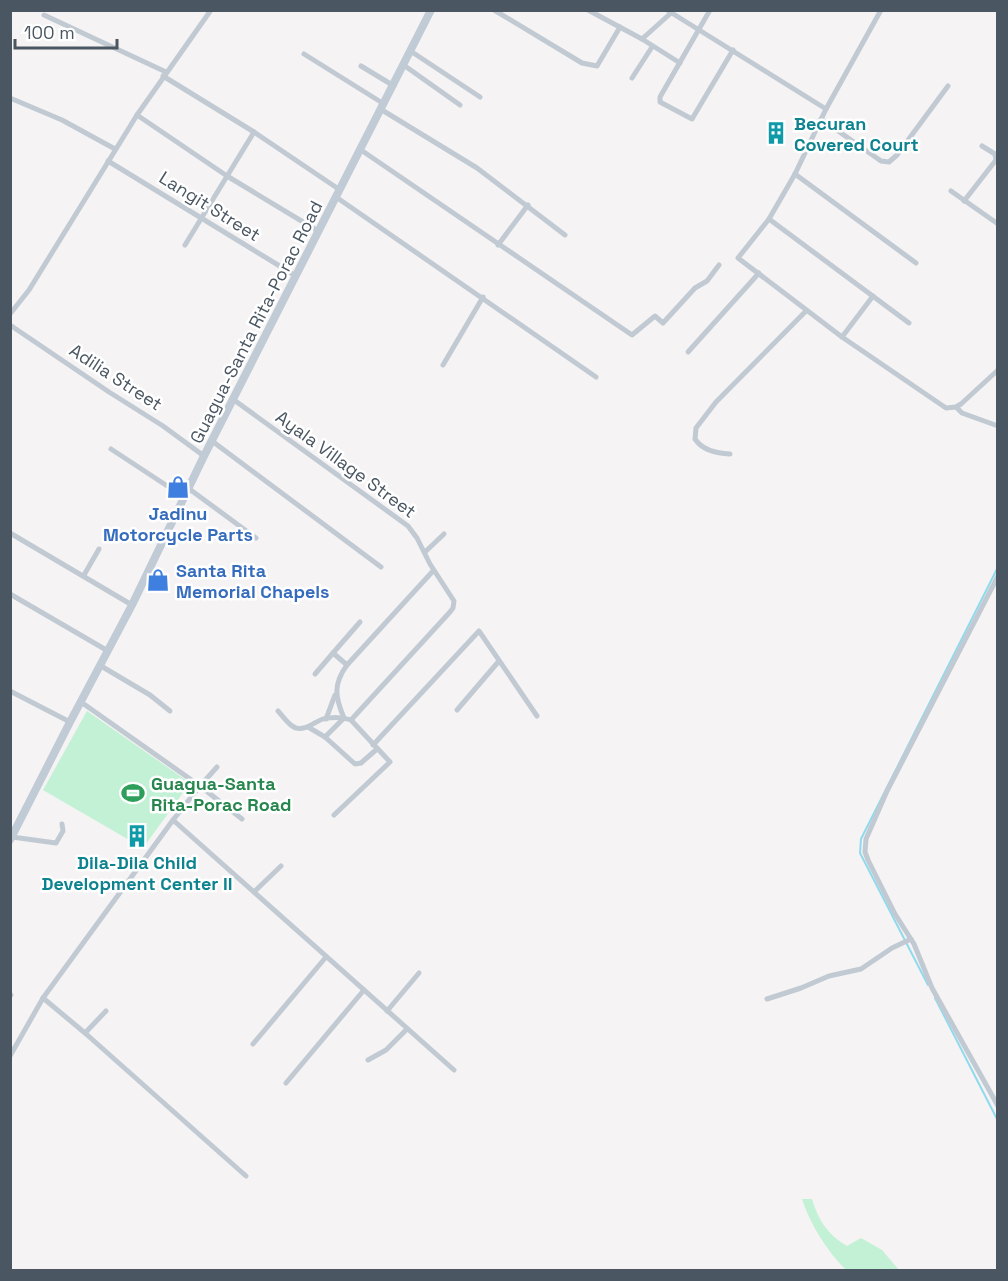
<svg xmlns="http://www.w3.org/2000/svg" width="1008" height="1281" viewBox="0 0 1008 1281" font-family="'Space Grotesk',sans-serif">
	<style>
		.green { fill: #c3f1d5 }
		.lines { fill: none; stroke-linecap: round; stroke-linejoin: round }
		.stream { stroke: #90daee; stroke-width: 2 }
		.street { stroke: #c1cad2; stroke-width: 5 }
		.secondary { stroke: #c1cbd6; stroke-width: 8 }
		.labels { text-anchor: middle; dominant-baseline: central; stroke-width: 5; stroke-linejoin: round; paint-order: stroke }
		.culture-label { font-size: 18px; font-weight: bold; fill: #0d838f; stroke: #fff; text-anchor: start }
		.street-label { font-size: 18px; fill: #4a5661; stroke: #fff }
		.shop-label { font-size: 18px; font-weight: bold; fill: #366cbe; stroke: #fff }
		.leisure-label { font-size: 18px; font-weight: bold; fill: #27864d; stroke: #fff; text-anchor: start }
	</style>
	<rect width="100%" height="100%" fill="#f5f3f3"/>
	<g class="green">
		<polygon points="87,711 190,783 143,848 43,790"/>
		<path d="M802,1199H812C818,1220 828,1235 847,1246L861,1238L882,1250L899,1270H846C827,1251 810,1224 802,1199Z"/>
	</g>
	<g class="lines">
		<g class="stream">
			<polyline points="928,985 860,853 861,839 998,567"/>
			<polyline points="935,998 998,1121"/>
		</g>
		<g class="street">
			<polyline points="494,10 582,63 597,66 620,27"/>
			<polyline points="588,10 642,39 680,63"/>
			<polyline points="667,10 826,109"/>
			<polyline points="710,10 660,97 660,102 692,119 733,50"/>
			<polyline points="881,10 826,109 795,174 769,219 738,258 842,337 946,408 956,407 961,404 998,370"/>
			<polyline points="44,15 166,72"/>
			<polyline points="642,39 671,13"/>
			<polyline points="412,52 480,97"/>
			<polyline points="304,54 384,104"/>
			<polyline points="361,66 394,86"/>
			<polyline points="405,66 460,105"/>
			<polyline points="163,76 254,132 340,190"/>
			<polyline points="632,78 652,47"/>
			<polyline points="10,98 62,120 115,149"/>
			<polyline points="382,110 477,168 565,235"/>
			<polyline points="137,115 227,176 318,231"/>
			<polyline points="821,119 881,161 889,162 897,155 948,86"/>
			<polyline points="361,150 632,335 655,316 663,323 695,288 707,281 719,265"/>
			<polyline points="108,161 296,276"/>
			<polyline points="795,174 916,263"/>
			<polyline points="951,191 998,224"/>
			<polyline points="336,197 596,377"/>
			<polyline points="964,201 996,160 995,154 982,146"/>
			<polyline points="769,219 909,323"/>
			<polyline points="185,245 254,132"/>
			<polyline points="498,245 528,205"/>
			<polyline points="10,314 29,290 137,115 211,10"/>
			<polyline points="10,325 109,392 163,426 204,456"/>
			<polyline points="842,337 873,296"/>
			<polyline points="688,352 759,273"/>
			<polyline points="443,365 483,297"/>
			<path d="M234,400L408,526L417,538L430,564L454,601L453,608L450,612L351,720C342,717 332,717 323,719C314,722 305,731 296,728C289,726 283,716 278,711"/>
			<polyline points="956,407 962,413 998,426"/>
			<polyline points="212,441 381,567"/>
			<polyline points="111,449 184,497"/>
			<path d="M730,454C717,453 703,451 695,439L696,428L716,402L806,311"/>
			<polyline points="188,488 256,538"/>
			<polyline points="10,533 132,605"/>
			<polyline points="425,552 444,534"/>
			<polyline points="84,575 99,549"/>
			<polyline points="998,576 887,791 866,839 865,852 868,860 895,914 914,944 932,988 998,1106"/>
			<polyline points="10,594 108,651"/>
			<polyline points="333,653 360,622"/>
			<polyline points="347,665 433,571"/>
			<polyline points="101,666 150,695 170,711"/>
			<path d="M315,674L333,653L347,665C333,684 335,697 344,718L325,737"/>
			<polyline points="10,691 70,722"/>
			<polyline points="81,702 200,786 217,767"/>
			<polyline points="457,710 499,661"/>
			<polyline points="326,719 335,695"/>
			<polyline points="308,727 325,737 355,764 361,763 377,749"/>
			<polyline points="373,745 479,631 537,716"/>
			<polyline points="334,815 390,762 351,720"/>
			<polyline points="173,820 454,1070"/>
			<polyline points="12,837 56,843 63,831 62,824"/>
			<polyline points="254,892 281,866"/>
			<polyline points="10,994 11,995"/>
			<polyline points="43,998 85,1033 246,1176"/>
			<polyline points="767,999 801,988 829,976 861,969 892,948 911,939"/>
			<polyline points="387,1011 419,973"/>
			<polyline points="85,1033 106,1011"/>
			<polyline points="253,1044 326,957"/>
			<polyline points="10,1056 43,998 173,820 200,786 242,819"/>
			<polyline points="368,1060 386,1050 407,1029"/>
			<polyline points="286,1083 364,990"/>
		</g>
		<polyline class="secondary" points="10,840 70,722 132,605 204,456 431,10"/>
	</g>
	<defs>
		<g id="building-bare" transform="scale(1.8)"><path d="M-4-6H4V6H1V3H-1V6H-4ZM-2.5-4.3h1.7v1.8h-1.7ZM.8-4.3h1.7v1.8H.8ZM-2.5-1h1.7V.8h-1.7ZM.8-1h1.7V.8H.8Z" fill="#0f9aa8" stroke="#fff" stroke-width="2.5" paint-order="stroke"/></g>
		<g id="shop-bare" transform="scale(1.8)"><path d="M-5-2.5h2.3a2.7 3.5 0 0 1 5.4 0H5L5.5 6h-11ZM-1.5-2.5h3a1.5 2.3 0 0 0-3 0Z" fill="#3f7fe0" stroke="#fff" stroke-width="2.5" paint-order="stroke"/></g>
		<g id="stadium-bare" transform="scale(1.8)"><path d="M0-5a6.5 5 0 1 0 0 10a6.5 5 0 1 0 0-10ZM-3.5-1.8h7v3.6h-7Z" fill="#2e9e5b" stroke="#fff" stroke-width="2.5" paint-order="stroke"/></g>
	</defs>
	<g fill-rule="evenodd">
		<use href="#building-bare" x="776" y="133"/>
		<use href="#shop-bare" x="178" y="487"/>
		<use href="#shop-bare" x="158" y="580"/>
		<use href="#stadium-bare" x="133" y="793"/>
		<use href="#building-bare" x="137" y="836"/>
	</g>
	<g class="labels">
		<g class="culture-label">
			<text x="794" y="123">Becuran<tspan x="794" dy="21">Covered Court</tspan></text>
			<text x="137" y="862" text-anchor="middle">Dila-Dila Child<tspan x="137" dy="21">Development Center II</tspan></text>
		</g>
		<g class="street-label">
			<text transform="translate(210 206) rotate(32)">Langit Street</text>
			<text transform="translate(256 322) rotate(-63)">Guagua-Santa Rita-Porac Road</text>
			<text transform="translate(116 377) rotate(33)">Adilia Street</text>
			<text transform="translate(346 464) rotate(36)">Ayala Village Street</text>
		</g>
		<g class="shop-label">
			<text x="178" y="513">Jadinu<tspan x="178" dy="21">Motorcycle Parts</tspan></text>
			<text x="176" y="570" text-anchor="start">Santa Rita<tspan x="176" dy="21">Memorial Chapels</tspan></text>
		</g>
		<g class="leisure-label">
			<text x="151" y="783">Guagua-Santa<tspan x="151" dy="21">Rita-Porac Road</tspan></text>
		</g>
	</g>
	<rect width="1008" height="1281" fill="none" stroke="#4a5661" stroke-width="24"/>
	<path d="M15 39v9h102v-9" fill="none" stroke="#4a5661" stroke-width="3"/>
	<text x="24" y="39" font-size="18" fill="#4a5661" stroke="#ffffff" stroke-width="4.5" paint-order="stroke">100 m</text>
</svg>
